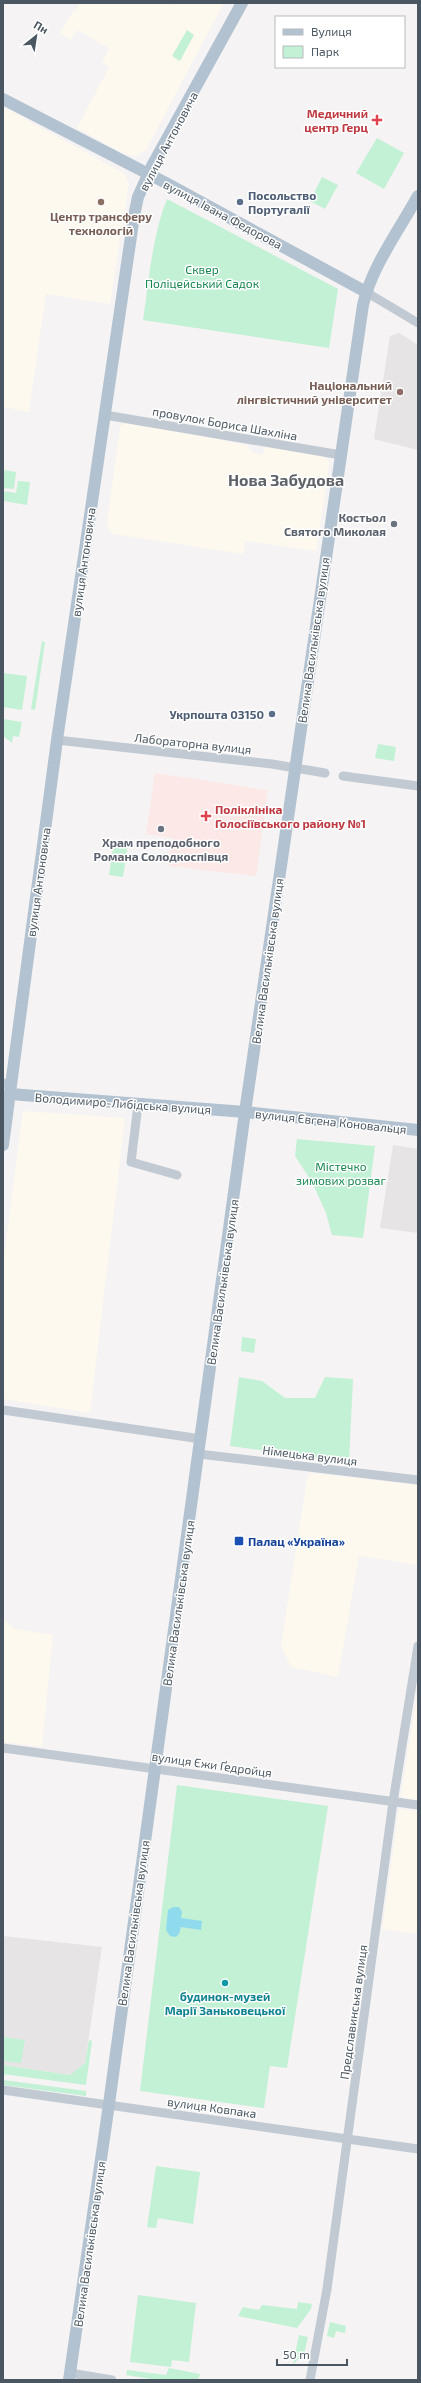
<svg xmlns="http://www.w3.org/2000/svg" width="421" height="2383" viewBox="0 0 421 2383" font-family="'Exo 2',sans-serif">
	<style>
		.commercial { fill: #fdf9ef }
		.education { fill: #e6e4e5 }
		.medical { fill: #fce8e6 }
		.green { fill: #c3f1d5 }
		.water { fill: #90daee }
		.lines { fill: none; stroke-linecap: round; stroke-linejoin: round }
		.minor { stroke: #c1cad2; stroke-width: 9 }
		.major { stroke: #b3c2d1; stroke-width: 12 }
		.health-dot { fill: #e0444e; stroke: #fff; stroke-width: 1.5 }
		.education-dot { fill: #8d6e63; stroke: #fff; stroke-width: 1.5 }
		.service-dot { fill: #5c6f8a; stroke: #fff; stroke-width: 1.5 }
		.worship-dot { fill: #6b7280; stroke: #fff; stroke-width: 1.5 }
		.transit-dot { fill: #1a4fb4; stroke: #fff; stroke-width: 1.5 }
		.culture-dot { fill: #0f9aa8; stroke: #fff; stroke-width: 1.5 }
		.labels { text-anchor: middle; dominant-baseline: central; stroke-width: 3; stroke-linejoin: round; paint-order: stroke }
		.health-label { font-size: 12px; font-weight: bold; fill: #be3a42; stroke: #fff; text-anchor: end }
		.street-label { font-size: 12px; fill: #4a5661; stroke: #fff }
		.service-label { font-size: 12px; font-weight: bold; fill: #4e5e75; stroke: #fff; text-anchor: start }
		.education-label { font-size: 12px; font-weight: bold; fill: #785e54; stroke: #fff }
		.park-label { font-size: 12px; fill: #17864f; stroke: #fff }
		.worship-label { font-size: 12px; font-weight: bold; fill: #5b616d; stroke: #fff; text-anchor: end }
		.transit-label { font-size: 12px; font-weight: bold; fill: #164399; stroke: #fff; text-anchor: start }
		.culture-label { font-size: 12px; font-weight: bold; fill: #0d838f; stroke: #fff }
		.district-label { font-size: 16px; font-weight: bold; fill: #5f6368; stroke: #fff }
	</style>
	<rect width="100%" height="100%" fill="#f5f3f3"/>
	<g class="commercial">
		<polygon points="80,3 167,3 172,6 173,3 224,3 146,150 137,156 124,154 77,128 109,67 102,63 109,48 77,30 71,40 60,33 73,11 75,11"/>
		<polygon points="3,107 125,174 129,183 110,304 46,294 29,412 3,407"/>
		<polygon points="126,421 247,445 253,453 262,455 266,445 323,455 329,462 329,466 316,551 245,541 243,554 113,534 110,532 107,523 120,427"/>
		<polygon points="23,1111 125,1118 90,1413 3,1399 3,1265"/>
		<polygon points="311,1473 418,1485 418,1565 359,1556 338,1677 291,1667 281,1645 307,1479"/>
		<polygon points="3,1619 15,1629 53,1635 42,1747 3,1742"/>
		<polygon points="418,1688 418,1801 406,1799 401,1796"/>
		<polygon points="399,1809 418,1811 418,1934 382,1929"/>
	</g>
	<g class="education">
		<polygon points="399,333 418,345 418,450 374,439 390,336"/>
		<polygon points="393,1145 418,1149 418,1233 380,1228"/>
		<polygon points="3,1936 102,1947 85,2063 70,2075 3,2065"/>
	</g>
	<polygon class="medical" points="155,773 268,790 256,876 169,866 170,847 173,838 146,834"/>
	<g class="green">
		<polygon points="187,30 194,35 180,61 172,56"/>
		<polygon points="377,138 404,153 384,189 356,173"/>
		<polygon points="322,177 338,185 325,209 310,201"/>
		<path d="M167,199L338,289L329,348L143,320C149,280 152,237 167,199Z"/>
		<polygon points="3,470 16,472 14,489 3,488"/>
		<polygon points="18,481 30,482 27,505 3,501 3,491 16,493"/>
		<polygon points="42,641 45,642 35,710 31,709"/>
		<polygon points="3,673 27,676 22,710 3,707"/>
		<polygon points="3,719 22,722 19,737 13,736 12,743 3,736"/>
		<polygon points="378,744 396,747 394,761 375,758"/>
		<polygon points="114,841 128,844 123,877 109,875"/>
		<polygon points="297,1139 375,1146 363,1238 332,1235 326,1213 312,1182 295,1156"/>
		<polygon points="242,1337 256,1339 254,1353 241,1351"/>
		<polygon points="239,1377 262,1381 285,1398 315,1398 325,1377 353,1379 349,1462 230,1446"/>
		<polygon points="177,1785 328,1806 287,2068 270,2066 264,2108 140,2091"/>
		<polygon points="3,2037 25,2040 21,2063 3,2061"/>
		<polygon points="89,2040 92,2041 86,2085 3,2074 3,2065 70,2075 85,2063"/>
		<polygon points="3,2080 86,2091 86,2096 3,2085"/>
		<polygon points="156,2166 200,2172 193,2224 158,2218 156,2228 147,2227"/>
		<polygon points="138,2295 196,2303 189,2362 172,2360 171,2367 130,2362"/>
		<polygon points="298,2302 312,2304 311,2309 297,2328 238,2316 243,2307 259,2310 262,2305 297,2309"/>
		<polygon points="330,2322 346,2326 345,2333 336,2331 334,2338 327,2336"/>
		<polygon points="299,2335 308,2337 304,2354 293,2364"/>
		<polygon points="169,2368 200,2374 198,2380 157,2380 126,2375 127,2370 166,2375"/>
	</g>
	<polygon class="water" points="173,1907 179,1907 182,1912 181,1918 202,1921 201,1930 181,1927 179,1934 176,1937 170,1936 166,1930 168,1910"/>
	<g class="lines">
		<g class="minor">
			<polyline points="366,292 418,323"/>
			<polyline points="105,415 341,455"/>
			<polyline points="57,740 272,764 325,773"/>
			<polyline points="343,776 418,786"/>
			<polyline points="3,1083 11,1084"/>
			<polyline points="138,1105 131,1162 177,1175"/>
			<polyline points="3,1410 201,1439"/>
			<polyline points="199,1454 418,1480"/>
			<polyline points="3,1748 418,1805"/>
			<polyline points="3,2090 418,2149"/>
			<polyline points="70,2373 112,2380"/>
			<polyline points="310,2380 327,2289 393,1802 418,1646"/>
		</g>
		<g class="major">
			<polyline points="3,99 166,183 366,292"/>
			<polyline points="10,1094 245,1112 418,1130"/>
			<polyline points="3,1145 57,740 134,216 138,197 152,166 242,3"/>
			<path d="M69,2380L109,2104L245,1112L363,305C371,268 399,230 418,196"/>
		</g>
	</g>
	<g class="health-dot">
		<path d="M375 114h4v4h4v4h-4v4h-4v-4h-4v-4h4z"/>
		<path d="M204 810h4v4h4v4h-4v4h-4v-4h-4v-4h4z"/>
	</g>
	<g class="education-dot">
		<circle cx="101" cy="202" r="4"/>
		<circle cx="400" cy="392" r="4"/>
	</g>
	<g class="service-dot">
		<circle cx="240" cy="202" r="4"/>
		<circle cx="272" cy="714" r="4"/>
	</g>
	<g class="worship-dot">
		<circle cx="394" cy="524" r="4"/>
		<circle cx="161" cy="829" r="4"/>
	</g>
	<rect class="transit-dot" x="234" y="1536" width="10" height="10" rx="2"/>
	<circle class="culture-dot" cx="225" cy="1983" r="4"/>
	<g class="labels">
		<g class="health-label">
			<text x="368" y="113">Медичний<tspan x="368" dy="14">центр Герц</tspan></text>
			<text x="215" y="809" text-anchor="start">Поліклініка<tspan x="215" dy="14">Голосіївського району №1</tspan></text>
		</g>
		<g class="street-label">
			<text transform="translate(168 141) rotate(-62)">вулиця Антоновича</text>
			<text transform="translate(223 214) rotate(28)">вулиця Івана Федорова</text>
			<text transform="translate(225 423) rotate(10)">провулок Бориса Шахліна</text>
			<text transform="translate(83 562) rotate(-82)">вулиця Антоновича</text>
			<text transform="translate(313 640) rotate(-82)">Велика Васильківська вулиця</text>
			<text transform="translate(193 743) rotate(6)">Лабораторна вулиця</text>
			<text transform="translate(38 882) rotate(-82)">вулиця Антоновича</text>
			<text transform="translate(267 961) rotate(-82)">Велика Васильківська вулиця</text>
			<text transform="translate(123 1103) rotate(4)">Володимиро-Либідська вулиця</text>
			<text transform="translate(331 1121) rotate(6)">вулиця Євгена Коновальця</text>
			<text transform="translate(222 1282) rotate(-82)">Велика Васильківська вулиця</text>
			<text transform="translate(310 1455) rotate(7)">Німецька вулиця</text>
			<text transform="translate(178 1603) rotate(-82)">Велика Васильківська вулиця</text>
			<text transform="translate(212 1764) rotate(8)">вулиця Єжи Ґедройця</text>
			<text transform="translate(133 1923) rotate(-82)">Велика Васильківська вулиця</text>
			<text transform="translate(353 2012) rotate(-82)">Предславинська вулиця</text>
			<text transform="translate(212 2107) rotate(8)">вулиця Ковпака</text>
			<text transform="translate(89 2244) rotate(-82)">Велика Васильківська вулиця</text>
		</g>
		<g class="service-label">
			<text x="248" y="195">Посольство<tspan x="248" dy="14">Португалії</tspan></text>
			<text x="264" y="714" text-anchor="end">Укрпошта 03150</text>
		</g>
		<g class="education-label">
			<text x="101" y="216">Центр трансферу<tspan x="101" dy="14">технологій</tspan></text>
			<text x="392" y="385" text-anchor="end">Національний<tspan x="392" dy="14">лінгвістичний університет</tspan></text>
		</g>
		<g class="park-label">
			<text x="202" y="269">Сквер<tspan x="202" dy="14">Поліцейський Садок</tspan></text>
			<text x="341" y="1166">Містечко<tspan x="341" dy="14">зимових розваг</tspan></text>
		</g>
		<g class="worship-label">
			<text x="386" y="517">Костьол<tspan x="386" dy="14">Святого Миколая</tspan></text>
			<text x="161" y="842" text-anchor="middle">Храм преподобного<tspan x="161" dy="14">Романа Солодкоспівця</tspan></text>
		</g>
		<g class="transit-label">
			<text x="248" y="1541">Палац «Україна»</text>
		</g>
		<g class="culture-label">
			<text x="225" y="1996">будинок-музей<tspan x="225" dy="14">Марії Заньковецької</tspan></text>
		</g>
		<g class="district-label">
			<text x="286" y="479">Нова Забудова</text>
		</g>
	</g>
	<rect width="421" height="2383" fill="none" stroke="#4a5661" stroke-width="8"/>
	<rect x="275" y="16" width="130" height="52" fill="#ffffff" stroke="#b7bbc0"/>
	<rect x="283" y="29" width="20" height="6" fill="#b3c2d1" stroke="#b7bbc0"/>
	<text x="311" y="36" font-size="12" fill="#4a5661">Вулиця</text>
	<rect x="283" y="46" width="20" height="12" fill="#c3f1d5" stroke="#b7bbc0"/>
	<text x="311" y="56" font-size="12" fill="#4a5661">Парк</text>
	<g transform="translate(36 36) rotate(30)" stroke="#ffffff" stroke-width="3" paint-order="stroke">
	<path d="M0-3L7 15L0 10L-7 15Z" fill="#4a5661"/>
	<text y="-6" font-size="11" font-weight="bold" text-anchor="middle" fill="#4a5661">Пн</text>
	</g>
	<path d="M277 2359v6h70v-6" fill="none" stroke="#4a5661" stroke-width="2"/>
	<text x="283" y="2359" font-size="12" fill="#4a5661" stroke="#ffffff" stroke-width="3" paint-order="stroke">50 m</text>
</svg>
